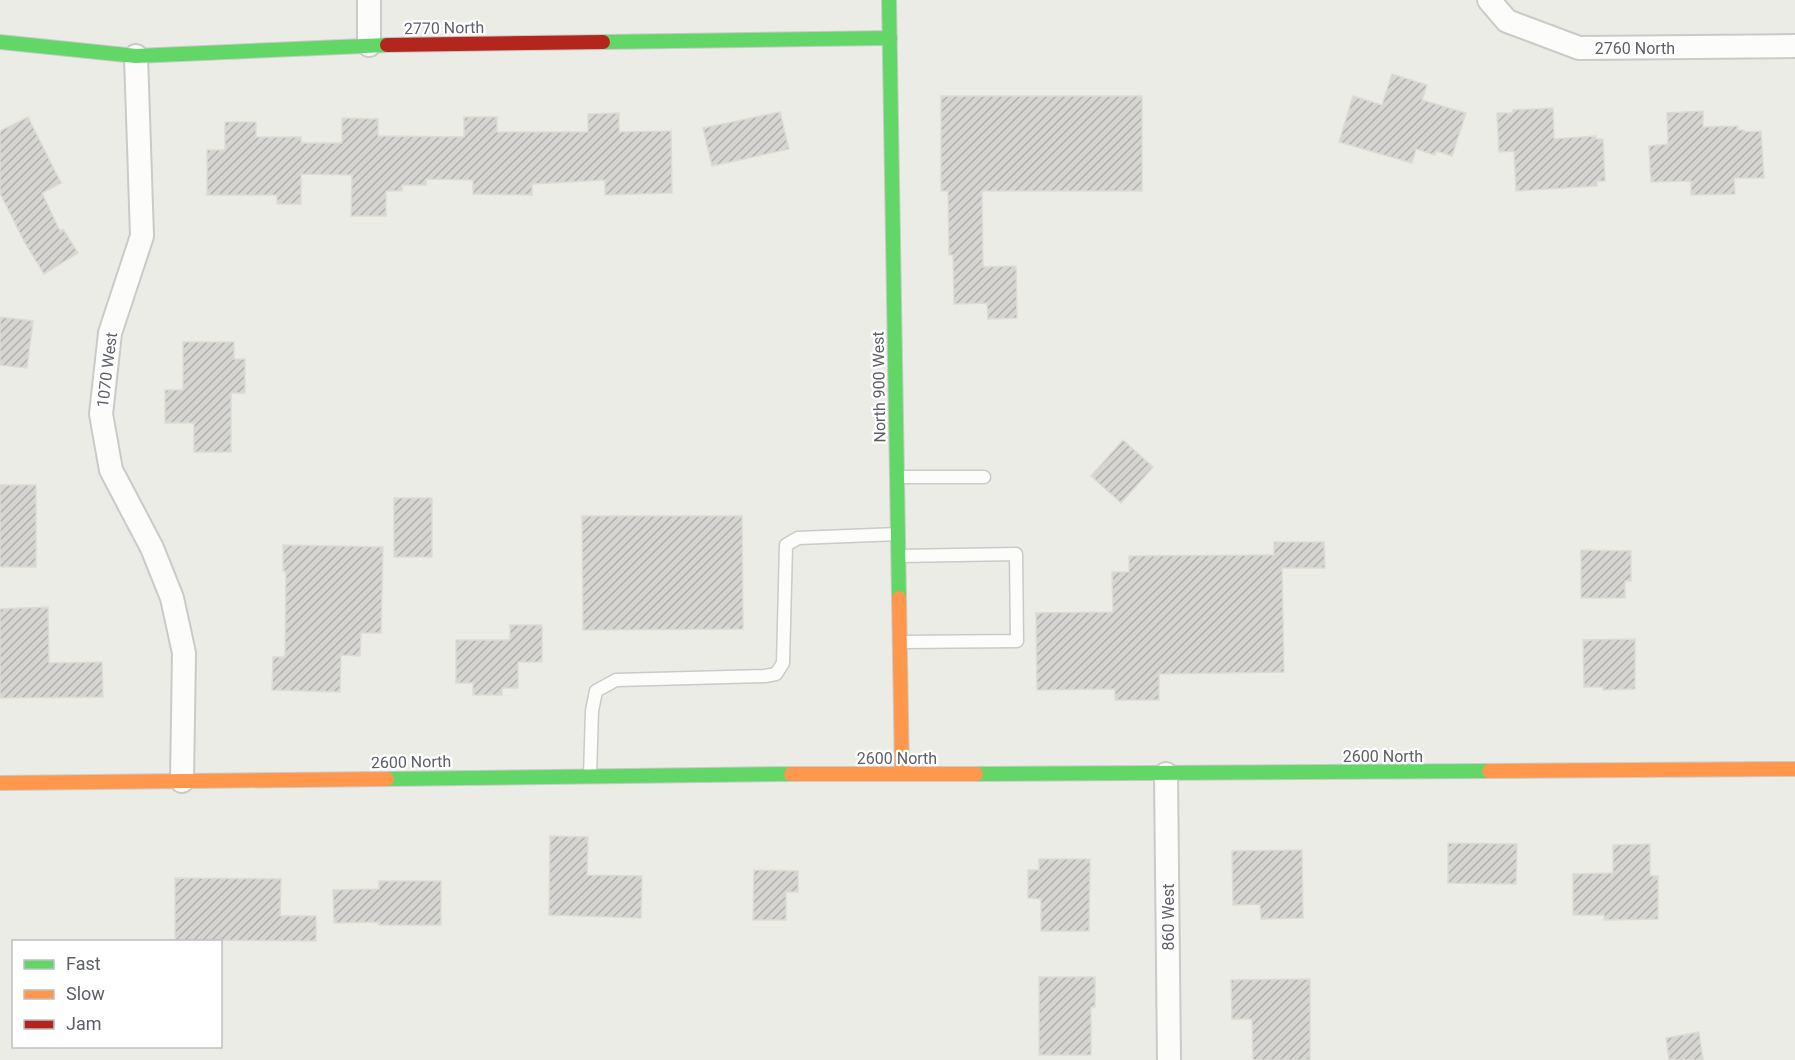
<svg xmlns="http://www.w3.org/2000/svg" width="1795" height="1060" viewBox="0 0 1795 1060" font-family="Roboto,sans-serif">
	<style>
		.building { fill: url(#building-hatch); stroke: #dcdbd6; stroke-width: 1.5 }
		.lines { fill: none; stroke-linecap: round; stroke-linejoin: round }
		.lane-casing { stroke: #c9cac9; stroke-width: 15 }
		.street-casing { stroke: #c9cac9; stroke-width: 26 }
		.fast-casing { stroke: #c9cac9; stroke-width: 16 }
		.slow-casing { stroke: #c9cac9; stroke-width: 16 }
		.jam-casing { stroke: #c9cac9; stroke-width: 16 }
		.lane { stroke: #fcfcfb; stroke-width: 12 }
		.street { stroke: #fcfcfb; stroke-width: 22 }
		.fast { stroke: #63d668; stroke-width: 14 }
		.slow { stroke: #ff974d; stroke-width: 14 }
		.jam { stroke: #b3261e; stroke-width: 14 }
		.labels { text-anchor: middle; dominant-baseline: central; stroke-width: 4.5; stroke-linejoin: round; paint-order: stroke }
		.street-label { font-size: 16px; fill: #5c5f66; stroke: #fff }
	</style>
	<defs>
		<pattern id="building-hatch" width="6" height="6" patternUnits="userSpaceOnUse" patternTransform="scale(1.5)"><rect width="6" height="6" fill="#d6d5d2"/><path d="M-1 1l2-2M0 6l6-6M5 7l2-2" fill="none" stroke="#b1b0ae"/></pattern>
	</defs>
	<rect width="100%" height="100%" fill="#ecece7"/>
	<g class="building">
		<polygon points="1392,74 1427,85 1422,100 1466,113 1452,156 1436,151 1435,155 1416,149 1412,163 1339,142 1353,96 1382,105"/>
		<polygon points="941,96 1142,96 1142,191 982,191 983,267 1016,266 1017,318 988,319 987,303 954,304 953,255 949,255 948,191 941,191"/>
		<polygon points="1553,108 1554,139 1596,136 1596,139 1603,139 1605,181 1597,181 1597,186 1516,191 1514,151 1499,152 1497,113 1513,113 1513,110"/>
		<polygon points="1703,111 1703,127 1738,126 1737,130 1744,130 1744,132 1761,131 1764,178 1734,178 1735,194 1691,195 1691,181 1651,182 1649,146 1668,144 1667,113"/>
		<polygon points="780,112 789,149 712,166 703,128"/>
		<polygon points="619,113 619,132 671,131 672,193 605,195 605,180 532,184 532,195 473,194 473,180 426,179 426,185 402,185 402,191 386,191 386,216 351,216 352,175 301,174 301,204 277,204 277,195 207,195 207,150 225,150 225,122 256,122 256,137 301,137 301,143 342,143 342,118 378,119 378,136 464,137 464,117 497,117 497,132 588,132 588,114"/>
		<polygon points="28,117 61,183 42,193 60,231 63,229 78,253 44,274 25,243 0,193 0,131"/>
		<polygon points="0,317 33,321 27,368 0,365"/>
		<polygon points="183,342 234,342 234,359 245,359 245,393 231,393 231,452 194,452 194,423 165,423 165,390 183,390"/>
		<polygon points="1123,440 1153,467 1121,503 1091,476"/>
		<rect x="0" y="485" width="36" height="82"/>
		<rect x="394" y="498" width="38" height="59"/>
		<polygon points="582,516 742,516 743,629 583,630"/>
		<polygon points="1274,542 1324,542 1325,568 1282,568 1284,672 1159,674 1159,700 1115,700 1115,689 1037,690 1036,613 1113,612 1112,572 1129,572 1129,556 1274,555"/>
		<polygon points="283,545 383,547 381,633 361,633 360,656 341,655 340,692 272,690 273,657 285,657 286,571 283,571"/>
		<polygon points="1581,550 1631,551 1631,581 1625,581 1625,598 1581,598"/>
		<polygon points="48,607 49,663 102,662 103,697 0,698 0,609"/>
		<polygon points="510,625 542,625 542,662 518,662 518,688 502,688 502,695 473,695 473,683 456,683 456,640 510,640"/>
		<polygon points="1635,639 1635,689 1603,690 1603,687 1584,687 1583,640"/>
		<polygon points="550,836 588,837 587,875 642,876 641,918 549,915"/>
		<polygon points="1448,843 1517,844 1516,884 1448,883"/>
		<polygon points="1650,844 1650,876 1658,876 1658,919 1604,920 1604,915 1573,915 1573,874 1613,873 1613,845"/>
		<polygon points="1302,850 1303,918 1261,919 1260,904 1233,905 1232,851"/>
		<polygon points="1039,859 1090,859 1089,931 1041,931 1041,899 1028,898 1028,870 1039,870"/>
		<polygon points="754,870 798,871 798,892 786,892 786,920 753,920"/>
		<polygon points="175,878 281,879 280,916 316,916 316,941 175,940"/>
		<polygon points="379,881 441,881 441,925 379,925 379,922 334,923 333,890 379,889"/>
		<polygon points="1039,977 1095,977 1095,1007 1091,1007 1091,1055 1039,1055"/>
		<polygon points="1310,979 1310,1060 1253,1060 1252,1019 1232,1019 1231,980"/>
		<polygon points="1699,1032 1703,1060 1669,1060 1666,1038"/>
	</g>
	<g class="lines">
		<g class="lane-casing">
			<g id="lane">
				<polyline points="898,477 984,477"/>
				<polyline points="899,556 1016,554 1017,641 901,642"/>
				<polyline points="590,776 592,711 596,691 616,680 765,676 776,674 783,663 786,545 798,538 898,534"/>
			</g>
		</g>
		<g class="street-casing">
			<g id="street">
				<polyline points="1489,0 1507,21 1579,48 1795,46"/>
				<polyline points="369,45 369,0"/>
				<polyline points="136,56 142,236 110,333 101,414 111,470 152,548 172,598 184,653 182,781"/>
				<polyline points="1166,774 1169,1060"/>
			</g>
		</g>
		<g class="fast-casing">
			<g id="fast">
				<polyline points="889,0 899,598"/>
				<polyline points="0,42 136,56 387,45"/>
				<polyline points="603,42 890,38"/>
				<polyline points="976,774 1489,771"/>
				<polyline points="387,779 791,774"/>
			</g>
		</g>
		<g class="slow-casing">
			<g id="slow">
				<polyline points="899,598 902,773"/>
				<polyline points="1489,771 1795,769"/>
				<polyline points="791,774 976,774"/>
				<polyline points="0,783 387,779"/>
			</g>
		</g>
		<g class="jam-casing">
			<polyline id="jam" points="387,45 603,42"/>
		</g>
		<use href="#lane" class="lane"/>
		<use href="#street" class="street"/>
		<use href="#fast" class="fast"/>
		<use href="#slow" class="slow"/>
		<use href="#jam" class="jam"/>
	</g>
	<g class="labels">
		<g class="street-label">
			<text transform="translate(444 28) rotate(-1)">2770 North</text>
			<text x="1635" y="48">2760 North</text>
			<text transform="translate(107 370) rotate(-83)">1070 West</text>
			<text transform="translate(879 387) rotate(-91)">North 900 West</text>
			<text x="1383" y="756">2600 North</text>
			<text x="897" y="758">2600 North</text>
			<text transform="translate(411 762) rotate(-1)">2600 North</text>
			<text transform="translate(1168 917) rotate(-90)">860 West</text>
		</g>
	</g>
	<rect x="12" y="940" width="210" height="108" fill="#ffffff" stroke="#bebfc2" stroke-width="1.5"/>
	<rect x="24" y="960" width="30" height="9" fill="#63d668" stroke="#bebfc2" stroke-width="1.5"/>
	<text x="66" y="970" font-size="18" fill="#5c5f66">Fast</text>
	<rect x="24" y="990" width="30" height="9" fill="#ff974d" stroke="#bebfc2" stroke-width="1.5"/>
	<text x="66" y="1000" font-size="18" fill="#5c5f66">Slow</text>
	<rect x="24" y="1020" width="30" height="9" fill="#b3261e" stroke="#bebfc2" stroke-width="1.5"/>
	<text x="66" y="1030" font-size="18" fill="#5c5f66">Jam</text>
</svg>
